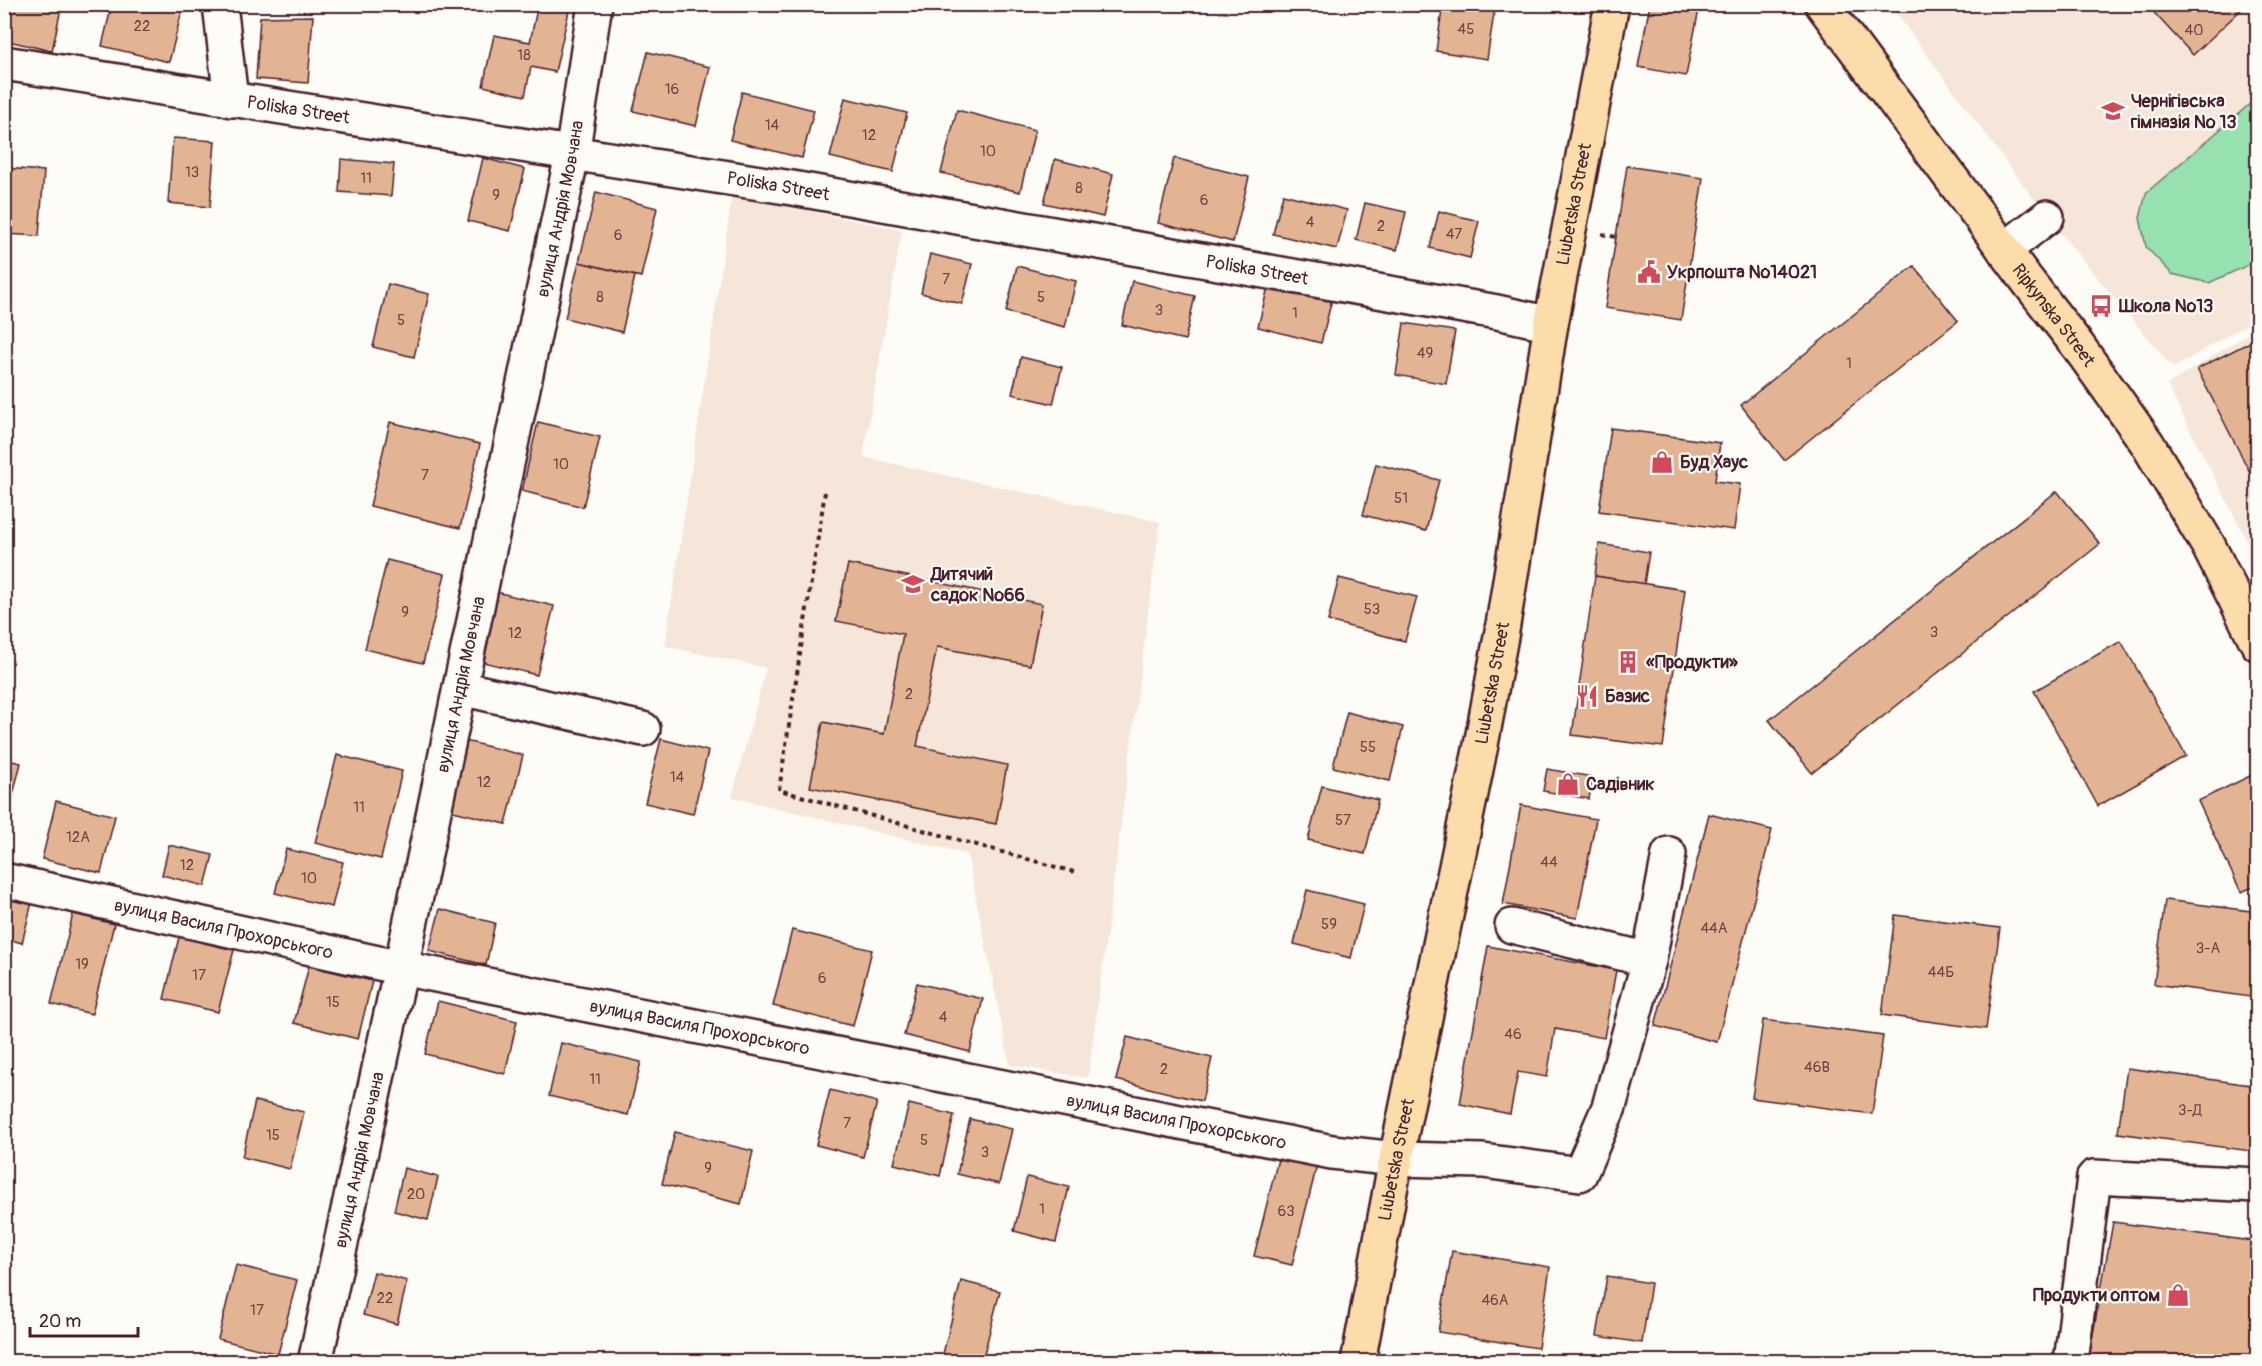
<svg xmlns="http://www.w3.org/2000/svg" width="2262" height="1366" viewBox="0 0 2262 1366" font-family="Pangolin,sans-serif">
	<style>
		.built { fill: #f5e6d9 }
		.pitch { fill: #97e0b0; stroke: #70806e; stroke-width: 1.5 }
		.building { fill: #e3b494; stroke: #4a1f2b; stroke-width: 1.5 }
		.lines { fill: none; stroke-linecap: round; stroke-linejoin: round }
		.minor-casing { stroke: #4a1f2b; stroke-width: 38 }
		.major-casing { stroke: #4a1f2b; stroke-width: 38 }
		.path { stroke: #4a1f2b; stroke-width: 4; stroke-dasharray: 4.5 4.5; stroke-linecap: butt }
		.minor { stroke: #fdfcf7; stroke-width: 33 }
		.major { stroke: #fddcac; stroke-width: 33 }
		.labels { text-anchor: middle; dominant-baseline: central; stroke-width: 4.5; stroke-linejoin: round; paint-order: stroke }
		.number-label { font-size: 15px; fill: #704445 }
		.poi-label { font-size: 18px; font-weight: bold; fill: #4a1f2b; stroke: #fdfcf7; text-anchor: start }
		.street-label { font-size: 18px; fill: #4a1f2b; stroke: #fdfcf7 }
	</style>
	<rect width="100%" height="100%" fill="#fdfcf7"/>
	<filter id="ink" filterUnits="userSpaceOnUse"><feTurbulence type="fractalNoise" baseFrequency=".0167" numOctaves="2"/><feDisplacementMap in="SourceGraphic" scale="12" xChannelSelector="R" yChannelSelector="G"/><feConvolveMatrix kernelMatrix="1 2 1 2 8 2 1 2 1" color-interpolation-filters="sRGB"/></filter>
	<g filter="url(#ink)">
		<g class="built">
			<polygon points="1890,5 2257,5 2257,318 2173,368 2047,217"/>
			<polygon points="732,196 902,230 863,457 1160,522 1088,1078 1010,1065 967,854 732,797 766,668 665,646"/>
			<polygon points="2257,328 2257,560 2167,385"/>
		</g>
		<polygon class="pitch" points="2257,98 2257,261 2209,283 2172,274 2146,247 2140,218 2146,193"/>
		<g class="building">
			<polygon points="4,4 62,4 52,51 4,40"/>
			<polygon points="112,4 173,4 183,7 169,62 102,46"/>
			<polygon points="538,4 569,11 555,72 531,67 525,96 483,86 494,35 530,42"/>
			<polygon points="1443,4 1481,4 1495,7 1487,59 1436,51"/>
			<polygon points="1650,4 1700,4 1686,76 1638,67"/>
			<polygon points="2146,4 2247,4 2193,55"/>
			<polygon points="313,16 308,83 256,79 260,17"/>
			<polygon points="648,52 710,67 696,126 633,111"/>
			<polygon points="742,92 814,110 802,158 730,140"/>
			<polygon points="845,98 907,113 893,172 830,157"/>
			<polygon points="957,110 1035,130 1020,192 941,173"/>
			<polygon points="173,138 215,141 210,207 168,203"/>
			<polygon points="483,158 525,169 510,231 468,221"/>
			<polygon points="1174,158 1249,177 1233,242 1158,223"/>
			<polygon points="341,159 394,164 391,196 339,192"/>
			<polygon points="1055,159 1113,174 1103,217 1044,203"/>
			<polygon points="1627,166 1703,178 1681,320 1605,308"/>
			<polygon points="4,168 44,171 39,236 4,234"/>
			<polygon points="596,192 657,208 641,277 579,262"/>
			<polygon points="1283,194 1347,210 1337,249 1273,234"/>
			<polygon points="1365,203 1406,212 1397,250 1356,240"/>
			<polygon points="1439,211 1479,221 1470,258 1430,248"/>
			<polygon points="930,254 972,264 962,304 921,293"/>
			<polygon points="579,262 635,276 622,332 565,318"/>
			<polygon points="1017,266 1076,281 1065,327 1006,312"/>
			<polygon points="1914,266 1958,321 1784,460 1741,405"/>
			<polygon points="1132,281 1195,296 1185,340 1122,325"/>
			<polygon points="1269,283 1332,299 1321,343 1258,327"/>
			<polygon points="388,284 429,294 414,357 373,347"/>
			<polygon points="1404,323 1455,331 1446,384 1396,375"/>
			<polygon points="2258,338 2258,488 2197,369"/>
			<polygon points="1021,357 1062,367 1053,404 1012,394"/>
			<polygon points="390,422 480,444 460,528 370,506"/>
			<polygon points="538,422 600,437 583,507 522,491"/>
			<polygon points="1611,428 1720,443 1715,481 1740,484 1734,530 1599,511"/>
			<polygon points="1376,464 1439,480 1426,531 1363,515"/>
			<polygon points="2057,491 2100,544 1812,773 1769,720"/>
			<polygon points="1599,544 1649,552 1644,584 1595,576"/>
			<polygon points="387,560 445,574 423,663 365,649"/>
			<polygon points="848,564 1042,604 1030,665 937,647 917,746 1007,765 996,824 810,787 823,722 884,734 903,634 836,621"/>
			<polygon points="1595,576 1685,590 1663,747 1572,735"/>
			<polygon points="1339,578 1417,597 1405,641 1328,621"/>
			<polygon points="492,591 554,606 537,675 475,660"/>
			<polygon points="2121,641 2186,756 2098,806 2034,691"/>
			<polygon points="1347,712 1403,727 1390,781 1333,767"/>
			<polygon points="661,739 708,751 693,814 645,803"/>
			<polygon points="461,740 523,755 506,824 445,809"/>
			<polygon points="337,755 402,771 381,859 315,843"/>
			<polygon points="4,759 21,763 4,830"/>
			<polygon points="1547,769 1593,777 1589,799 1543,791"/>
			<polygon points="2254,774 2258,781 2258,885 2241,892 2198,801"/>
			<polygon points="1322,786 1378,800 1365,854 1308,840"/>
			<polygon points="56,801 115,816 101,873 42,859"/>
			<polygon points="1521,805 1596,819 1577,918 1503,904"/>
			<polygon points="1709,814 1772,830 1717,1042 1655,1026"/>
			<polygon points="169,845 213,855 205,886 162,875"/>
			<polygon points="286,849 343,862 332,907 275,893"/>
			<polygon points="1307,890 1364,904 1351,958 1294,944"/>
			<polygon points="4,891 33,898 22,943 4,938"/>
			<polygon points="2165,900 2258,912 2258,998 2154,984"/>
			<polygon points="440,909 495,923 486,965 429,951"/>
			<polygon points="73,914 114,924 92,1014 51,1004"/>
			<polygon points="1895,915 2000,928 1986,1029 1882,1015"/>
			<polygon points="792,930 872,950 853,1026 773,1006"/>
			<polygon points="179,937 234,950 218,1012 164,999"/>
			<polygon points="1488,946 1616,970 1604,1038 1555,1029 1547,1077 1518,1072 1510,1114 1460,1104"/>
			<polygon points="309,966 372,981 358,1039 294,1023"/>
			<polygon points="917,983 983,999 970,1052 904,1035"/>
			<polygon points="438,1001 517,1021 505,1074 425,1054"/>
			<polygon points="1763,1020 1883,1036 1872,1114 1752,1098"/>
			<polygon points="1127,1037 1212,1058 1202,1101 1116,1080"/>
			<polygon points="561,1043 641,1062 628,1115 549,1096"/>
			<polygon points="2127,1068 2258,1086 2258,1152 2118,1133"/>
			<polygon points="830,1090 877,1102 863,1157 816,1145"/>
			<polygon points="255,1101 304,1112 290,1169 242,1157"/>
			<polygon points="909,1104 954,1115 940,1176 894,1164"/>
			<polygon points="970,1119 1012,1129 999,1184 957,1174"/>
			<polygon points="675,1132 753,1151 741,1204 662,1184"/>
			<polygon points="1279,1155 1317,1165 1292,1265 1254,1256"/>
			<polygon points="404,1168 438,1177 428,1220 394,1211"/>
			<polygon points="1027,1177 1069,1187 1056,1242 1014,1231"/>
			<polygon points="2113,1222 2258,1242 2258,1327 2253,1362 2088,1362"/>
			<polygon points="1452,1251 1550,1267 1538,1348 1438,1332"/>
			<polygon points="236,1265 297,1280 278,1354 218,1339"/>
			<polygon points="374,1272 407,1281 397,1324 363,1315"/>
			<polygon points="1607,1276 1651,1283 1642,1343 1597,1336"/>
			<polygon points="961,1281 1000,1291 982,1362 941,1362"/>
		</g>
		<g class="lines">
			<g class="minor-casing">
				<g id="minor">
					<polyline points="220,4 231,100"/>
					<path id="s1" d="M4,63L792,188L1497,312L1551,324"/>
					<polyline points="2004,250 2047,217"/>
					<polyline points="460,688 643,729"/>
					<path id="s2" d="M4,880L401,968L1332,1152L1396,1159L1483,1161L1580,1174L1609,1107L1649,960L1669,854"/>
					<polyline points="1512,926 1649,960"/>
					<path id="s3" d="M315,1362L401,968L572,155L595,4"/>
					<polyline points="2071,1362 2094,1177 2258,1185"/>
				</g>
			</g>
			<g class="major-casing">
				<g id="major">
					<path id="s4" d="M1822,4L2026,279L2078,346L2147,443L2208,545L2258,644"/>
					<path id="s5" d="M1358,1362L1396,1159L1481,745L1502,631L1551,324L1612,4"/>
				</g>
			</g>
			<g class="path">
				<polyline points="1602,234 1616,237"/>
				<polyline points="825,492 779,790 1074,872"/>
			</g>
			<use href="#minor" class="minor"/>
			<use href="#major" class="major"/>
		</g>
	</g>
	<defs>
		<g id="school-bare" transform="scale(1.8)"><path d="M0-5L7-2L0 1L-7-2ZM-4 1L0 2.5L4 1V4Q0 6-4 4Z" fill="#d1495b" stroke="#fdfcf7" stroke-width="2.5" paint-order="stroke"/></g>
		<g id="civic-bare" transform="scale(1.8)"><path d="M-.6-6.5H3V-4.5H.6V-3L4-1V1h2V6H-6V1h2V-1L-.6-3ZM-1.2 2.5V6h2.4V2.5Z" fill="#d1495b" stroke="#fdfcf7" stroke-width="2.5" paint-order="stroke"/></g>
		<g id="bus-bare" transform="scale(1.8)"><path d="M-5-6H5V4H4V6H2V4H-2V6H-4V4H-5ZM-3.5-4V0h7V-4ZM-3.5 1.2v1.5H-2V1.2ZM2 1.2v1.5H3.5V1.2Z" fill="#d1495b" stroke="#fdfcf7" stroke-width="2.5" paint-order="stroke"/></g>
		<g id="shop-bare" transform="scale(1.8)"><path d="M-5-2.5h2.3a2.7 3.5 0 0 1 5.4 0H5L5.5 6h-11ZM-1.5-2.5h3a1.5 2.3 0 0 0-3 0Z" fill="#d1495b" stroke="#fdfcf7" stroke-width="2.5" paint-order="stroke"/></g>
		<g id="building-bare" transform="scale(1.8)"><path d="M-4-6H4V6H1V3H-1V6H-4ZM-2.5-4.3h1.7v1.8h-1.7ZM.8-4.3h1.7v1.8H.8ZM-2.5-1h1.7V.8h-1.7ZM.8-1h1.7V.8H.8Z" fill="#d1495b" stroke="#fdfcf7" stroke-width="2.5" paint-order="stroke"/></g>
		<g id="restaurant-bare" transform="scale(1.8)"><path d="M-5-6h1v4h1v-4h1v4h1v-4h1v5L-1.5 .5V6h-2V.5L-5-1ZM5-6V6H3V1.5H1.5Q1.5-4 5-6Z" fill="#d1495b" stroke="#fdfcf7" stroke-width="2.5" paint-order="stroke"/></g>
	</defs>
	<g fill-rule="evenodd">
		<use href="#school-bare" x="2113" y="111"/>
		<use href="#civic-bare" x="1649" y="272"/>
		<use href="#bus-bare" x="2101" y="306"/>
		<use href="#shop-bare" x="1662" y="462"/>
		<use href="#school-bare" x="913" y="584"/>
		<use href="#building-bare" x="1628" y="662"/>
		<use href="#restaurant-bare" x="1587" y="696"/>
		<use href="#shop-bare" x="1568" y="784"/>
		<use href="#shop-bare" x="2178" y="1295"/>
	</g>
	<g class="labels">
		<g class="number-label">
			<text x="142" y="26">22</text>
			<text x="1466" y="29">45</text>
			<text x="2194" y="30">40</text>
			<text x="524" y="55">18</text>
			<text x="672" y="89">16</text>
			<text x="772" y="125">14</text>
			<text x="869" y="135">12</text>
			<text x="988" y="151">10</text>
			<text x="192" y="172">13</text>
			<text x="366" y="178">11</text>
			<text x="1079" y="188">8</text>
			<text x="496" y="195">9</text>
			<text x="1204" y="200">6</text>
			<text x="1310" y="222">4</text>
			<text x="1381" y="226">2</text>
			<text x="1454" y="234">47</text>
			<text x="618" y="235">6</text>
			<text x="946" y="279">7</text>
			<text x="600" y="297">8</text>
			<text x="1041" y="297">5</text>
			<text x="1159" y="310">3</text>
			<text x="1295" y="313">1</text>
			<text x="401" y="320">5</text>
			<text x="1425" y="353">49</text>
			<text x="1849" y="363">1</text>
			<text x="561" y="464">10</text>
			<text x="425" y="475">7</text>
			<text x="1401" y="498">51</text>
			<text x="1372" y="609">53</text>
			<text x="405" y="612">9</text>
			<text x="1934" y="632">3</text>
			<text x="515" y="633">12</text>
			<text x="909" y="694">2</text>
			<text x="1368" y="747">55</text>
			<text x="677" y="777">14</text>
			<text x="484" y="782">12</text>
			<text x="359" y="807">11</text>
			<text x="1343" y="820">57</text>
			<text x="78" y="837">12А</text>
			<text x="1549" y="862">44</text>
			<text x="187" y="865">12</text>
			<text x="309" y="878">10</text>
			<text x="1329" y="924">59</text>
			<text x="1714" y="928">44А</text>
			<text x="2208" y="948">3-А</text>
			<text x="82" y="964">19</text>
			<text x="1941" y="972">44Б</text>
			<text x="199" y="975">17</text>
			<text x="822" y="978">6</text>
			<text x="333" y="1002">15</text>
			<text x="943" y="1017">4</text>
			<text x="1513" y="1034">46</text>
			<text x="1817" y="1067">46В</text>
			<text x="1164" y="1069">2</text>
			<text x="595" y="1079">11</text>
			<text x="2190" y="1110">3-Д</text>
			<text x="847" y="1123">7</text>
			<text x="273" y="1135">15</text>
			<text x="924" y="1140">5</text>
			<text x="985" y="1152">3</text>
			<text x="708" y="1168">9</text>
			<text x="416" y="1194">20</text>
			<text x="1042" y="1209">1</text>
			<text x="1286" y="1211">63</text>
			<text x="385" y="1298">22</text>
			<text x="1495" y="1300">46А</text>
			<text x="257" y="1310">17</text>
		</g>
		<g class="poi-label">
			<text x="2131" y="101">Чернігівська<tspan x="2131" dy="21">гімназія № 13</tspan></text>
			<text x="1667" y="272">Укрпошта №14021</text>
			<text x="2119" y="306">Школа №13</text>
			<text x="1680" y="462">Буд Хаус</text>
			<text x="931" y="574">Дитячий<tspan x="931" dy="21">садок №66</tspan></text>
			<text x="1646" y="662">«Продукти»</text>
			<text x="1605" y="696">Базис</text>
			<text x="1586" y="784">Садівник</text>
			<text x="2160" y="1295" text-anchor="end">Продукти оптом</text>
		</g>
		<g class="street-label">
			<text stroke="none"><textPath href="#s1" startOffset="298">Poliska Street</textPath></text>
			<text stroke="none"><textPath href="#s1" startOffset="784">Poliska Street</textPath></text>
			<text stroke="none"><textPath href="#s5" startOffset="1178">Liubetska Street</textPath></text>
			<text stroke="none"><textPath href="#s3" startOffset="1179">вулиця Андрія Мовчана</textPath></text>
			<text stroke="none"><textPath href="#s1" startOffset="1270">Poliska Street</textPath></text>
			<text stroke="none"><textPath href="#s4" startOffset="388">Ripkynska Street</textPath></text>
			<text stroke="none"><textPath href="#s3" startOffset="693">вулиця Андрія Мовчана</textPath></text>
			<text stroke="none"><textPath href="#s5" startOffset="692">Liubetska Street</textPath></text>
			<text stroke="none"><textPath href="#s2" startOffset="225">вулиця Василя Прохорського</textPath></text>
			<text stroke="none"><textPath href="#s2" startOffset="711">вулиця Василя Прохорського</textPath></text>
			<text stroke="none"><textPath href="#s2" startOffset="1197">вулиця Василя Прохорського</textPath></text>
			<text stroke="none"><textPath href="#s3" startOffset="207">вулиця Андрія Мовчана</textPath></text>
			<text stroke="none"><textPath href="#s5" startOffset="206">Liubetska Street</textPath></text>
		</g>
	</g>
	<rect width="2262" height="1366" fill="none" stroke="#fdfcf7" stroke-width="24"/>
	<rect x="12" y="12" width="2238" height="1342" fill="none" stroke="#4a1f2b" stroke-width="2" filter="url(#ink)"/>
	<path d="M30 1327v9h108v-9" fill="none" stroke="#4a1f2b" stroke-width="3"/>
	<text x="39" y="1327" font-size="18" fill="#4a1f2b" stroke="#fdfcf7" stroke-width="4.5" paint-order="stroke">20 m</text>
</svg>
